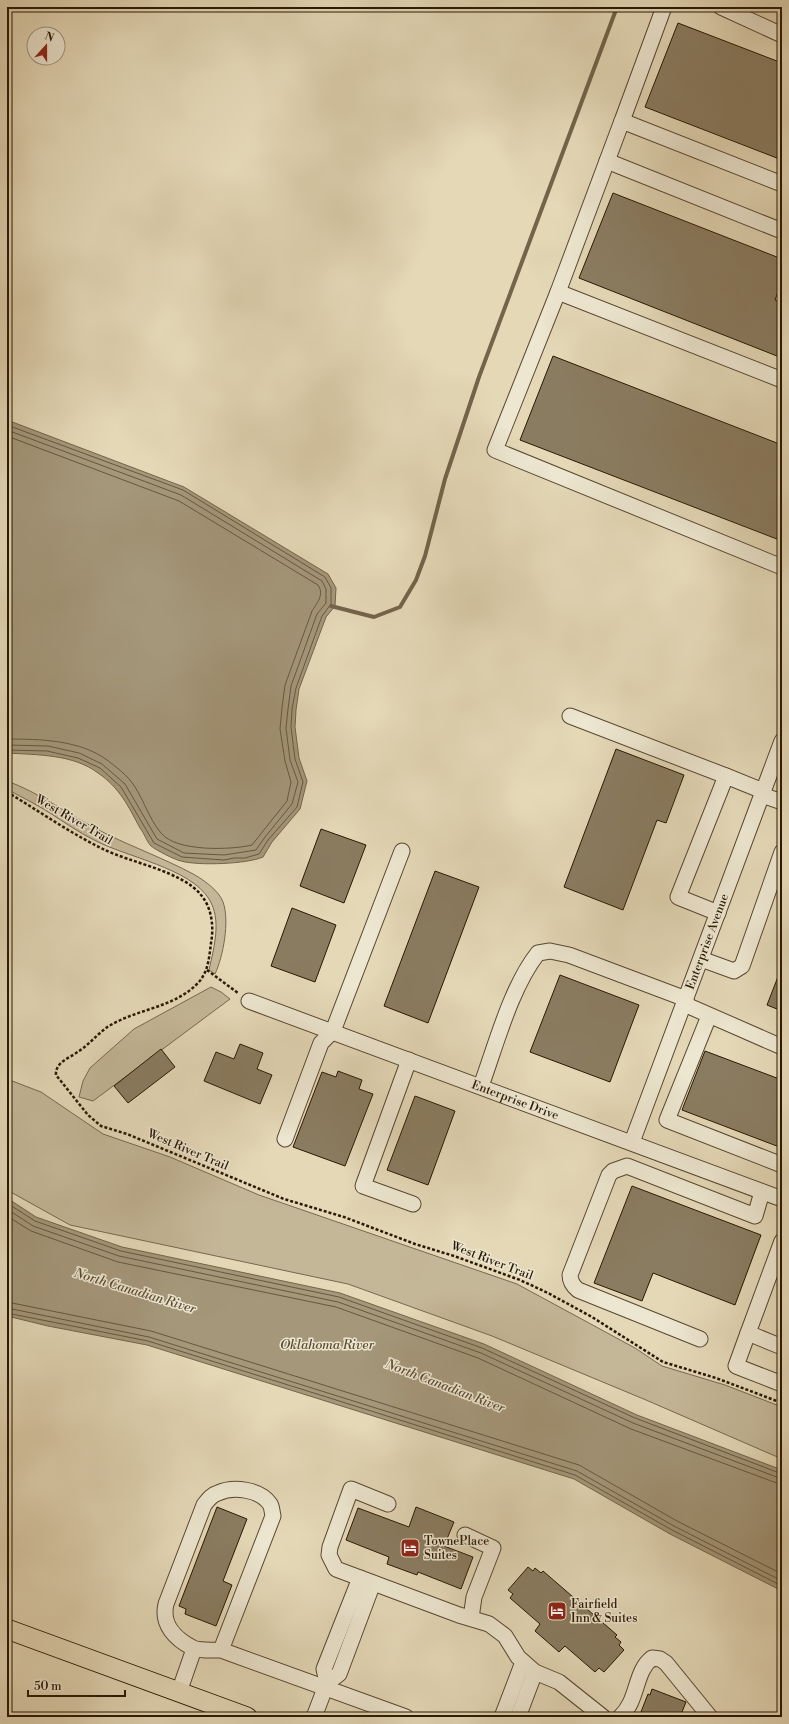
<svg xmlns="http://www.w3.org/2000/svg" width="789" height="1724" viewBox="0 0 789 1724" font-family="'Libre Bodoni',serif">
	<style>
		.green { fill: #c4b798; stroke: #76684e }
		.water { fill: #a4977a; stroke: #73644a }
		.lines { fill: none; stroke-linecap: round; stroke-linejoin: round }
		.shore { stroke: #66583e; stroke-width: 1 }
		.stream { stroke: #73644a; stroke-width: 4 }
		.building { fill: #8a7c61; stroke: #291803 }
		.minor-casing { stroke: #584830; stroke-width: 17 }
		.major-casing { stroke: #291803; stroke-width: 21 }
		.path { stroke: #291803; stroke-width: 2.5; stroke-dasharray: 3 2; stroke-linecap: butt }
		.minor { stroke: #ede6d0; stroke-width: 15 }
		.major { stroke: #e4d8b7; stroke-width: 19 }
		.labels { text-anchor: middle; dominant-baseline: central; stroke-width: 3; stroke-linejoin: round; paint-order: stroke }
		.street-label { font-size: 12px; fill: #291803; stroke: #ede6d0 }
		.poi-label { font-size: 12px; fill: #291803; stroke: #ede6d0; text-anchor: start }
		.water-label { font-size: 13px; font-style: italic; fill: #5a4b33; stroke: #ede6d0 }
	</style>
	<rect width="100%" height="100%" fill="#e4d8b7"/>
	<filter id="stains"><feTurbulence type="fractalNoise" baseFrequency=".005" numOctaves="4"/><feColorMatrix values="0 0 0 0 .2 0 0 0 0 .09 0 0 0 0 .02 0 0 0 .5 -.17"/></filter>
	<radialGradient id="worn" r=".72"><stop offset=".6" stop-color="#630" stop-opacity="0"/><stop offset="1" stop-color="#630" stop-opacity=".3"/></radialGradient>
	<g class="green">
		<path d="M7,781C38,792 64,812 93,827C126,845 162,857 195,875C205,881 219,891 223,902C230,921 223,957 215,974L209,970C214,947 222,920 209,899C190,868 126,857 94,840C78,832 64,822 50,813C36,804 21,797 7,789Z"/>
		<polygon points="211,987 221,992 230,999 93,1101 79,1097 83,1081 90,1068 134,1029"/>
		<polygon points="7,1079 41,1092 103,1134 170,1157 259,1195 517,1284 635,1348 662,1366 725,1385 782,1407 782,1459 646,1400 492,1336 348,1284 70,1225 7,1190"/>
	</g>
	<g class="water">
		<path d="M7,420L184,487L328,574L336,588L335,606L326,617L299,689L296,710L295,727L299,758L307,781L300,809L272,842L263,857C247,864 198,866 181,861C175,860 156,850 151,846C147,842 144,833 140,828C128,806 120,788 98,773C73,754 37,755 7,753Z"/>
		<polygon points="7,1198 36,1217 122,1247 340,1293 484,1344 637,1415 782,1470 782,1591 670,1534 574,1479 147,1345 48,1326 7,1316"/>
	</g>
	<g class="lines">
		<g class="shore">
			<polyline points="7,425 183,490 325,577 331,588 331,604 322,616 296,688 292,709 291,727 295,759 303,782 297,807 268,840 259,854 245,858 234,858 224,860 182,857 154,843 121,787 100,768 78,758 47,751 7,750"/>
			<polyline points="7,430 181,495 322,581 326,589 326,603 317,614 291,686 288,709 286,728 290,760 298,782 292,804 265,837 256,850 224,855 184,853 157,839 125,784 102,764 79,753 48,746 7,745"/>
			<path d="M7,436L179,501L318,585C325,595 316,604 312,611L285,685L282,708L280,729L285,761L291,782L287,801L252,845C231,850 176,852 161,833C148,818 143,796 130,780C124,773 115,766 107,760C80,740 40,739 7,739"/>
			<polyline points="7,1203 35,1221 121,1251 339,1297 482,1348 635,1418 782,1474"/>
			<polyline points="7,1209 33,1226 119,1256 338,1302 481,1353 633,1423 782,1479"/>
			<polyline points="7,1216 31,1231 118,1262 336,1307 478,1358 631,1429 782,1485"/>
			<polyline points="7,1302 151,1331 579,1465 677,1521 782,1574"/>
			<polyline points="7,1308 149,1337 577,1471 674,1526 782,1581"/>
			<polyline points="7,1313 148,1341 575,1475 672,1530 782,1586"/>
		</g>
		<polyline class="stream" points="331,606 374,617 400,607 416,580 425,556 445,479 479,377 617,7"/>
	</g>
	<g class="building">
		<polygon points="678,23 782,63 782,160 645,107"/>
		<polygon points="613,193 782,259 782,281 775,300 782,303 782,358 579,278"/>
		<polygon points="553,356 782,445 782,541 520,440"/>
		<polygon points="616,749 684,775 666,823 657,820 623,910 564,887"/>
		<polygon points="321,829 366,845 344,903 300,886"/>
		<polygon points="435,871 479,887 428,1023 384,1006"/>
		<polygon points="292,908 336,925 315,982 271,966"/>
		<polygon points="781,969 782,969 782,1011 767,1005"/>
		<polygon points="560,975 639,1005 610,1082 530,1052"/>
		<polygon points="240,1044 263,1053 257,1069 272,1075 260,1104 204,1081 216,1052 234,1059"/>
		<polygon points="161,1049 175,1067 128,1103 114,1086"/>
		<polygon points="705,1051 782,1080 782,1148 682,1110"/>
		<polygon points="338,1071 362,1080 359,1089 373,1094 345,1166 293,1147 322,1072 336,1077"/>
		<polygon points="415,1096 455,1111 428,1185 387,1170"/>
		<polygon points="632,1186 761,1235 735,1305 653,1273 642,1301 594,1283"/>
		<polygon points="217,1507 247,1519 223,1581 232,1585 216,1626 185,1614 186,1609 179,1606"/>
		<polygon points="416,1507 454,1522 444,1546 473,1557 461,1589 418,1572 417,1575 387,1564 389,1557 346,1540 358,1508 409,1527"/>
		<polygon points="528,1567 533,1571 535,1568 541,1573 543,1571 617,1635 615,1637 621,1642 619,1645 624,1650 604,1672 599,1668 595,1672 565,1646 559,1652 535,1631 540,1624 510,1598 513,1594 508,1590"/>
		<polygon points="652,1689 686,1702 680,1717 639,1717 648,1694 650,1695"/>
	</g>
	<g class="lines">
		<g class="minor-casing">
			<g id="minor">
				<polyline points="721,7 782,35"/>
				<polyline points="622,121 664,7"/>
				<polyline points="607,161 782,231"/>
				<polyline points="782,184 622,121 558,292 782,380"/>
				<polyline points="558,292 495,450 782,567"/>
				<polyline points="570,716 726,776"/>
				<polyline points="762,795 782,802"/>
				<polyline points="718,913 678,897 726,776 763,791"/>
				<polyline points="701,959 734,971 742,966 782,852"/>
				<path id="s1" d="M249,1001L782,1199"/>
				<polyline points="684,1004 782,1047"/>
				<polyline points="709,1016 667,1120 782,1165"/>
				<polyline points="409,1060 363,1186 413,1204"/>
				<path d="M481,1086C496,1045 511,987 538,953L550,951L569,955L686,999"/>
				<polyline points="285,1139 321,1043 333,1031 402,851"/>
				<path id="s2" d="M632,1142L782,741"/>
				<polyline points="782,1241 748,1333 782,1347"/>
				<polyline points="748,1333 736,1366 782,1384"/>
				<path d="M700,1339L578,1290C573,1286 570,1282 570,1275L609,1175L613,1171L627,1166L755,1216L762,1192"/>
				<polyline points="388,1504 351,1489 330,1547 329,1555 336,1569 459,1615 489,1624 505,1636 518,1657 535,1672 559,1682 603,1717"/>
				<polyline points="465,1535 493,1548 474,1597 471,1618"/>
				<path d="M221,1650L273,1516C272,1512 272,1507 270,1504C260,1489 233,1486 218,1493C211,1495 208,1500 204,1505L166,1604C161,1624 175,1639 193,1648C200,1651 213,1650 221,1650L406,1717"/>
				<polyline points="327,1683 339,1674 373,1583"/>
				<polyline points="179,1692 194,1649"/>
				<polyline points="314,1717 327,1683 324,1669 360,1578"/>
				<polyline points="502,1717 523,1662"/>
				<polyline points="518,1717 535,1672"/>
				<path d="M620,1717C639,1700 634,1672 652,1658L660,1659L666,1663L710,1717"/>
			</g>
		</g>
		<g class="major-casing">
			<polyline id="major" points="7,1629 247,1717"/>
		</g>
		<g class="path">
			<path d="M7,792C39,811 70,833 103,849C131,863 182,871 201,895C212,908 214,927 211,943C209,959 208,974 196,985C172,1008 137,1009 109,1026C98,1033 90,1044 79,1051C70,1058 55,1062 56,1075L88,1115L101,1126L127,1134L284,1199L344,1217L415,1244L454,1256L520,1280L548,1293L592,1317L663,1362L716,1378L782,1403"/>
			<polyline points="207,970 238,993"/>
		</g>
		<use href="#minor" class="minor"/>
		<use href="#major" class="major"/>
	</g>
	<defs>
		<g id="hotel-square" transform="scale(1)"><rect x="-9" y="-9" width="18" height="18" rx="4" fill="#8f2418" stroke="#ede6d0"/><path d="M-6-4.5h1.5V1H6V5H4.5V3h-9V5H-6ZM-4 0a1.8 1.8 0 1 1 3.6 0ZM.5 0V-2.5h3Q6-2.5 6 0Z" fill="#fff"/></g>
	</defs>
	<g fill-rule="evenodd">
		<use href="#hotel-square" x="410" y="1548"/>
		<use href="#hotel-square" x="557" y="1611"/>
	</g>
	<g class="labels">
		<g class="street-label">
			<text transform="translate(74 820) rotate(30)">West River Trail</text>
			<text stroke="none"><textPath href="#s2" startOffset="214">Enterprise Avenue</textPath></text>
			<text stroke="none"><textPath href="#s1" startOffset="284">Enterprise Drive</textPath></text>
			<text transform="translate(188 1150) rotate(23)">West River Trail</text>
			<text transform="translate(492 1261) rotate(21)">West River Trail</text>
		</g>
		<g class="poi-label">
			<text x="424" y="1541">TownePlace<tspan x="424" dy="14">Suites</tspan></text>
			<text x="571" y="1604">Fairfield<tspan x="571" dy="14">Inn &amp; Suites</tspan></text>
		</g>
		<g class="water-label">
			<text transform="translate(135 1291) rotate(17)">North Canadian River</text>
			<text x="327" y="1345">Oklahoma River</text>
			<text transform="translate(445 1386) rotate(21)">North Canadian River</text>
		</g>
	</g>
	<rect width="789" height="1724" fill="none" stroke="#e4d8b7" stroke-width="24"/>
	<rect x="8" y="8" width="773" height="1708" fill="none" stroke="#291803" stroke-width="2"/>
	<rect x="12" y="12" width="765" height="1700" fill="none" stroke="#291803"/>
	<g transform="translate(46 46) rotate(21)"><circle r="19" fill="#ede6d0" stroke="#9f947e"/>
	<path d="M0-3L7 15L0 10L-7 15Z" fill="#8f2418"/>
	<text y="-6" font-size="11" font-weight="bold" text-anchor="middle" fill="#291803">N</text>
	</g>
	<path d="M28 1690v6h97v-6" fill="none" stroke="#291803" stroke-width="2"/>
	<text x="34" y="1690" font-size="12" fill="#291803" stroke="#ede6d0" stroke-width="3" paint-order="stroke">50 m</text>
	<rect width="100%" height="100%" filter="url(#stains)"/>
	<rect width="100%" height="100%" fill="url(#worn)"/>
</svg>
